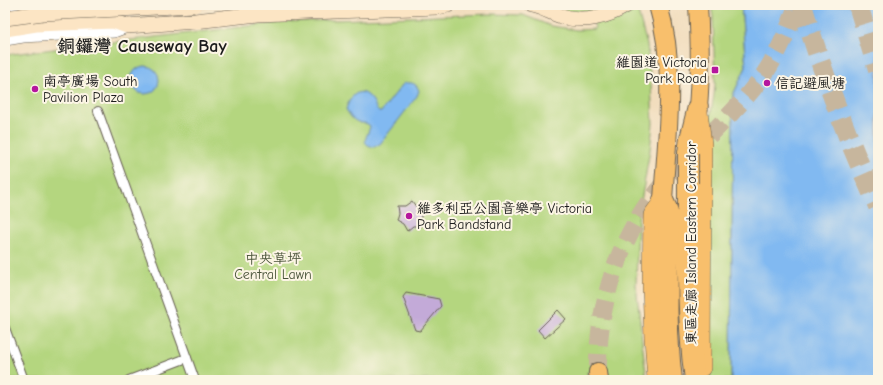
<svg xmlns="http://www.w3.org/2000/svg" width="883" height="385" viewBox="0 0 883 385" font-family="'Comic Neue','LXGW WenKai TC',sans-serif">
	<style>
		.green { fill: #b4d67f; stroke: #68794e }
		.water { fill: #81b9f1; stroke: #4e6a86 }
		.building { fill: #c3aad8 }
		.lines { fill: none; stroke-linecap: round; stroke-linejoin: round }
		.trunk-tunnel { stroke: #c7b69d; stroke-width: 18; stroke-dasharray: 18 9; stroke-linecap: butt }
		.motorway-tunnel { stroke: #c7b69d; stroke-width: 20; stroke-dasharray: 20 10; stroke-linecap: butt }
		.pedestrian-casing { stroke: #676054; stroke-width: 10 }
		.tertiary-casing { stroke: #676054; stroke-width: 14 }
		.secondary-casing { stroke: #676054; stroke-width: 16 }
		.primary-casing { stroke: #676054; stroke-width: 18 }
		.trunk-casing { stroke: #676054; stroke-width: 20 }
		.motorway-casing { stroke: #676054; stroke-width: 22 }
		.pedestrian { stroke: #fff; stroke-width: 8 }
		.tertiary { stroke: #fff; stroke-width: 13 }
		.secondary { stroke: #fce5c4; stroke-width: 15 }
		.primary { stroke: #f8bf6c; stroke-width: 17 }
		.trunk { stroke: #f8bf6c; stroke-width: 18 }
		.motorway { stroke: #f8bf6c; stroke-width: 20 }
		.secondary-bridge-casing { stroke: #676054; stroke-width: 16; stroke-linecap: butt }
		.motorway-bridge-casing { stroke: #676054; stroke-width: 22; stroke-linecap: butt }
		.secondary-bridge { stroke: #fce5c4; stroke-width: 15 }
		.motorway-bridge { stroke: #f8bf6c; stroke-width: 20 }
		.poi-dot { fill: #b5179e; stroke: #fcf5e5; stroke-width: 1.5 }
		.labels { text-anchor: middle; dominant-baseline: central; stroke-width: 4; stroke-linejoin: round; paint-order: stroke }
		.poi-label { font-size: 14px; fill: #1c1c1c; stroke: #fcf5e5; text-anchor: start }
		.street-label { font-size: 14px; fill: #1c1c1c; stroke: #fcf5e5 }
		.park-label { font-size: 14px; fill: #4a543a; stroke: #fcf5e5 }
		.district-label { font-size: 18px; font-weight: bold; fill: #1c1c1c; stroke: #fcf5e5 }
	</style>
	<rect width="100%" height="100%" fill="#fcf5e5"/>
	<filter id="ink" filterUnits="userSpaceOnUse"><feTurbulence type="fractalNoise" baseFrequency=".025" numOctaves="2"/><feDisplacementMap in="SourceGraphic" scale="8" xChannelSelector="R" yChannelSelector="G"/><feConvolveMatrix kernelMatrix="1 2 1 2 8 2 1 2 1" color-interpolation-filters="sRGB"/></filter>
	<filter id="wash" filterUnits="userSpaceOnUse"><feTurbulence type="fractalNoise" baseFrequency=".012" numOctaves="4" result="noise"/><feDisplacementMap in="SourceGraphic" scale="16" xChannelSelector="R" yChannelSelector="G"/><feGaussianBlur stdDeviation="0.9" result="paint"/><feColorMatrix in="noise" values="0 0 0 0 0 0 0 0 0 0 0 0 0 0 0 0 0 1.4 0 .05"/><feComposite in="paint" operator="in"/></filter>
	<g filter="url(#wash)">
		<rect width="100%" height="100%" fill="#f2ddbd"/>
		<g class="green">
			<polygon points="550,5 636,5 647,45 651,83 653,124 650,150 638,219 636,285 644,358 647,380 608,380 607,370 587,372 588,380 5,380 5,56 12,54 283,22 491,14 523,15 551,26 577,30 595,29 592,12 568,12"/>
			<polygon points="711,5 741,5 746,67 733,95 731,380 708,380 708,129 714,95 715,84 713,17"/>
		</g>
		<g class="water">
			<polygon points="741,5 878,5 878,380 731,380 733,95 746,67"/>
			<circle cx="145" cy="80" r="14"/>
			<path d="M405,83C413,82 417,84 419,91L417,96L380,144L374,147C358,144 369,135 370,126C367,123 365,123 361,123C353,121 349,115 346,109C351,93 362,85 373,101C376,105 375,109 379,112H381L402,85Z"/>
		</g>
		<g id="blocks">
			<g class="building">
				<polygon points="412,201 417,208 423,211 420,219 422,226 413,226 407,231 403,224 396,220 398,213 397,206 405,206"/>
				<polygon points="406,293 439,299 441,306 420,331 415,330 403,297"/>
				<polygon points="558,310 566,319 545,338 538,330"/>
			</g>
		</g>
	</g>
	<g filter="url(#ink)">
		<use href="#blocks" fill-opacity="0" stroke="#676054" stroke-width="1"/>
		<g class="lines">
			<path class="trunk-tunnel" d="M598,372C597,307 617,240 659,189C692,149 734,116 765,73C779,52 789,29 797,5"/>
			<g class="motorway-tunnel">
				<path d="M802,5C823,74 848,141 878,206"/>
				<polyline points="858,5 878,70"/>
			</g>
			<g class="pedestrian-casing">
				<g id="pedestrian">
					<polyline points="98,111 195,380"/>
					<polyline points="5,328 24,380"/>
					<polyline points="129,380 187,358"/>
				</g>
			</g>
			<g class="tertiary-casing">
				<g id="tertiary">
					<polyline points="5,7 13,5"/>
					<polyline points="5,39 23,36 114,31 127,26"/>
				</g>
			</g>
			<g class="secondary-casing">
				<g id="secondary">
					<path d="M531,5C541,7 550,12 561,16C583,23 608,17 627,5"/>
					<polyline points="5,29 36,24 113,21 127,26 195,21 258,14 437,7 448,5"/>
				</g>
			</g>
			<g class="primary-casing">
				<g id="primary">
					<polyline points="699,112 703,144 702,368"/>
					<polyline points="656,380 653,338 651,288 652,215 663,200"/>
				</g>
			</g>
			<g class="trunk-casing">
				<g id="trunk">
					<path d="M658,5C677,68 667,135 663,200"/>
					<path d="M698,5C700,39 701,73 698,107"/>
					<polyline points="598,372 599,380"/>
				</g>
			</g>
			<g class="motorway-casing">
				<g id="motorway">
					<polyline points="688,153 690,139 698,107"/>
					<path d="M688,183C688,249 686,315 695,380"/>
					<path d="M663,200L667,209L669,217C668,271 665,326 672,380"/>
				</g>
			</g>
			<use href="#pedestrian" class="pedestrian"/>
			<use href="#tertiary" class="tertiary"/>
			<use href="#secondary" class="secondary"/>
			<use href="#primary" class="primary"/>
			<use href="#trunk" class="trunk"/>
			<use href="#motorway" class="motorway"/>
			<g class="secondary-bridge-casing">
				<polyline id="secondary-bridge" points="5,18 43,13 194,5"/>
			</g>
			<g class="motorway-bridge-casing">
				<polyline id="motorway-bridge" points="688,153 688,183"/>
			</g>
			<use href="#secondary-bridge" class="secondary-bridge"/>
			<use href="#motorway-bridge" class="motorway-bridge"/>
		</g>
	</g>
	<g class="poi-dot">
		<rect x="711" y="66" width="8" height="8" rx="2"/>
		<circle cx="767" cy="83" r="4"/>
		<circle cx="35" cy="89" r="4"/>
		<circle cx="409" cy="216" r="4"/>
	</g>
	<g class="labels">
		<g class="poi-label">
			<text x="707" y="62" text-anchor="end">維園道 Victoria<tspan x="707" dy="16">Park Road</tspan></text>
			<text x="43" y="81">南亭廣場 South<tspan x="43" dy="16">Pavilion Plaza</tspan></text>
			<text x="775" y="83">信記避風塘</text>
			<text x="417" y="208">維多利亞公園音樂亭 Victoria<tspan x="417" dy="16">Park Bandstand</tspan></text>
		</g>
		<g class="street-label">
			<text transform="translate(691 243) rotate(-90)">東區走廊 Island Eastern Corridor</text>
		</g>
		<g class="park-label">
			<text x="273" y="258">中央草坪<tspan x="273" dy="16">Central Lawn</tspan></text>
		</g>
		<g class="district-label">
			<text x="142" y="46">銅鑼灣 Causeway Bay</text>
		</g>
	</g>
	<rect width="883" height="385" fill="none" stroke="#fcf5e5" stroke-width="20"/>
</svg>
